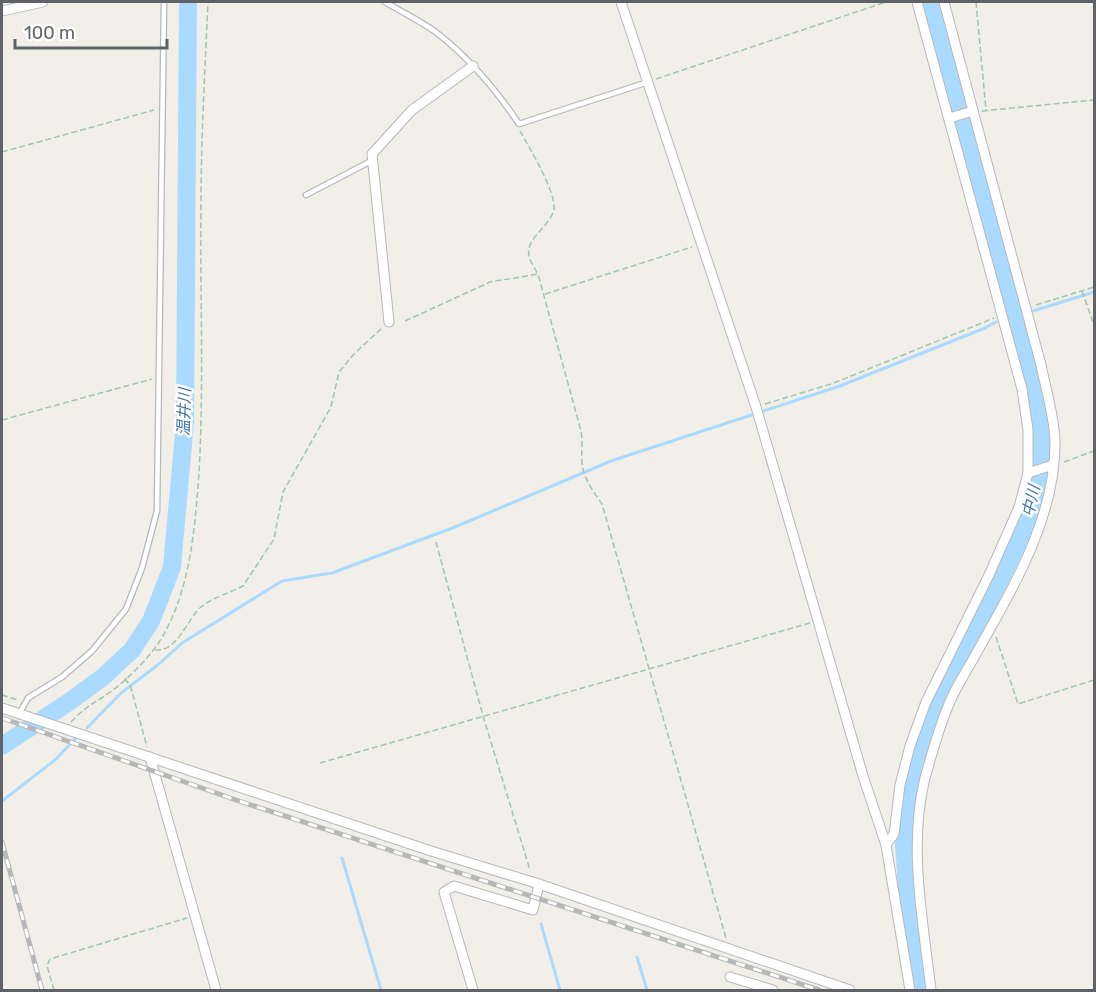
<svg xmlns="http://www.w3.org/2000/svg" width="1096" height="992" viewBox="0 0 1096 992" font-family="Rubik,'Noto Sans JP',sans-serif">
	<style>
		.lines { fill: none; stroke-linecap: round; stroke-linejoin: round }
		.stream { stroke: #aadaff; stroke-width: 3 }
		.river { stroke: #aadaff; stroke-width: 18 }
		.service-casing { stroke: #b5b8bc; stroke-width: 7 }
		.minor-casing { stroke: #b5b8bc; stroke-width: 11 }
		.path { stroke: #9cc7a9; stroke-width: 1.5; stroke-dasharray: 6 3; stroke-linecap: butt }
		.service { stroke: #fff; stroke-width: 4.5 }
		.minor { stroke: #fff; stroke-width: 9 }
		.rail-casing { stroke: #b6b7b8; stroke-width: 5 }
		.rail { stroke: #fff; stroke-width: 3; stroke-dasharray: 9; stroke-linecap: butt }
		.labels { text-anchor: middle; dominant-baseline: central; stroke-width: 5; stroke-linejoin: round; paint-order: stroke }
		.water-label { font-size: 16px; font-style: italic; fill: #4174aa; stroke: #fff }
	</style>
	<rect width="100%" height="100%" fill="#f1efe8"/>
	<g class="lines">
		<g class="stream">
			<polyline points="1033,311 1094,292"/>
			<polyline points="1007,319 1023,314"/>
			<polyline points="1007,322 1017,320"/>
			<polyline points="87,728 121,693 159,664 182,643 282,581 332,573 455,527 611,461 840,386 985,328 996,322"/>
			<polyline points="2,801 55,760 77,737"/>
			<polyline points="342,858 381,990"/>
			<polyline points="541,924 560,990"/>
			<polyline points="637,957 647,990"/>
		</g>
		<g class="river">
			<polyline points="2,746 69,702 103,677 132,650 151,621 172,567 185,422 188,2"/>
			<polyline points="919,990 908,899 904,845 909,813 923,742 937,706 1016,548 1034,503 1039,479 1042,447 1035,390 931,2"/>
		</g>
		<g class="service-casing">
			<g id="service">
				<path d="M385,2C402,12 421,21 437,33C469,58 497,91 519,124L648,82"/>
				<polyline points="306,195 373,160"/>
				<polyline points="19,714 28,698 62,677 92,651 126,609 142,568 157,511 164,2"/>
			</g>
		</g>
		<g class="minor-casing">
			<g id="minor">
				<polyline points="621,2 756,407 863,776 886,845 910,990"/>
				<polyline points="2,11 43,2"/>
				<polyline points="949,118 973,111"/>
				<polyline points="389,322 372,154 412,110 473,66"/>
				<polyline points="1028,473 1053,465"/>
				<polyline points="2,708 431,851 539,884 850,990"/>
				<polyline points="150,757 216,990"/>
				<polyline points="886,845 894,834 900,785 910,746 926,702 989,575 1019,507 1028,473 1028,430 1022,389 917,2"/>
				<polyline points="730,977 773,990"/>
				<polyline points="473,990 444,892 454,886 533,910 539,884"/>
				<path d="M931,990C923,921 908,846 925,778C932,753 939,727 949,704C956,686 968,669 977,652C1013,588 1056,517 1055,441C1054,415 1046,390 1041,365L944,2"/>
			</g>
		</g>
		<g class="path">
			<polyline points="976,2 986,110"/>
			<polyline points="656,79 886,2"/>
			<polyline points="982,111 1094,100"/>
			<path d="M520,131C529,147 555,190 554,208C552,226 525,237 529,256C530,262 535,268 537,273"/>
			<polyline points="2,152 154,110"/>
			<polyline points="1082,291 1094,325"/>
			<polyline points="545,294 692,247"/>
			<polyline points="1036,305 1094,287"/>
			<path d="M405,321L490,282L538,274L581,431C583,442 581,453 582,465C584,478 594,493 602,504L726,938"/>
			<polyline points="765,404 834,383 994,318"/>
			<polyline points="2,420 152,379"/>
			<polyline points="1064,462 1094,451"/>
			<polyline points="436,542 483,716 530,870"/>
			<polyline points="996,637 1018,704 1094,680"/>
			<path d="M155,650C178,652 187,619 201,607C213,597 230,593 243,586L274,539L283,492L331,407L339,372L354,354L382,328"/>
			<polyline points="125,678 131,688 147,747"/>
			<polyline points="2,695 18,700"/>
			<path d="M71,722C83,709 89,706 103,697C125,683 154,654 165,632C191,584 195,526 199,473C204,384 200,295 201,206C201,138 205,69 208,2"/>
			<polyline points="320,763 810,623"/>
			<polyline points="54,990 47,966 50,959 187,918"/>
		</g>
		<use href="#service" class="service"/>
		<use href="#minor" class="minor"/>
		<g class="rail-casing">
			<g id="rail">
				<polyline points="2,718 236,800 819,990"/>
				<polyline points="2,842 42,990"/>
			</g>
		</g>
		<use href="#rail" class="rail"/>
	</g>
	<g class="labels">
		<g class="water-label">
			<text transform="translate(184 412) rotate(-88)">温井川</text>
			<text transform="translate(1031 501) rotate(-77)">中川</text>
		</g>
	</g>
	<rect width="1096" height="992" fill="none" stroke="#5f6368" stroke-width="6"/>
	<path d="M15 39v9h152v-9" fill="none" stroke="#5f6368" stroke-width="3"/>
	<text x="24" y="39" font-size="18" fill="#5f6368" stroke="#ffffff" stroke-width="4.5" paint-order="stroke">100 m</text>
</svg>
